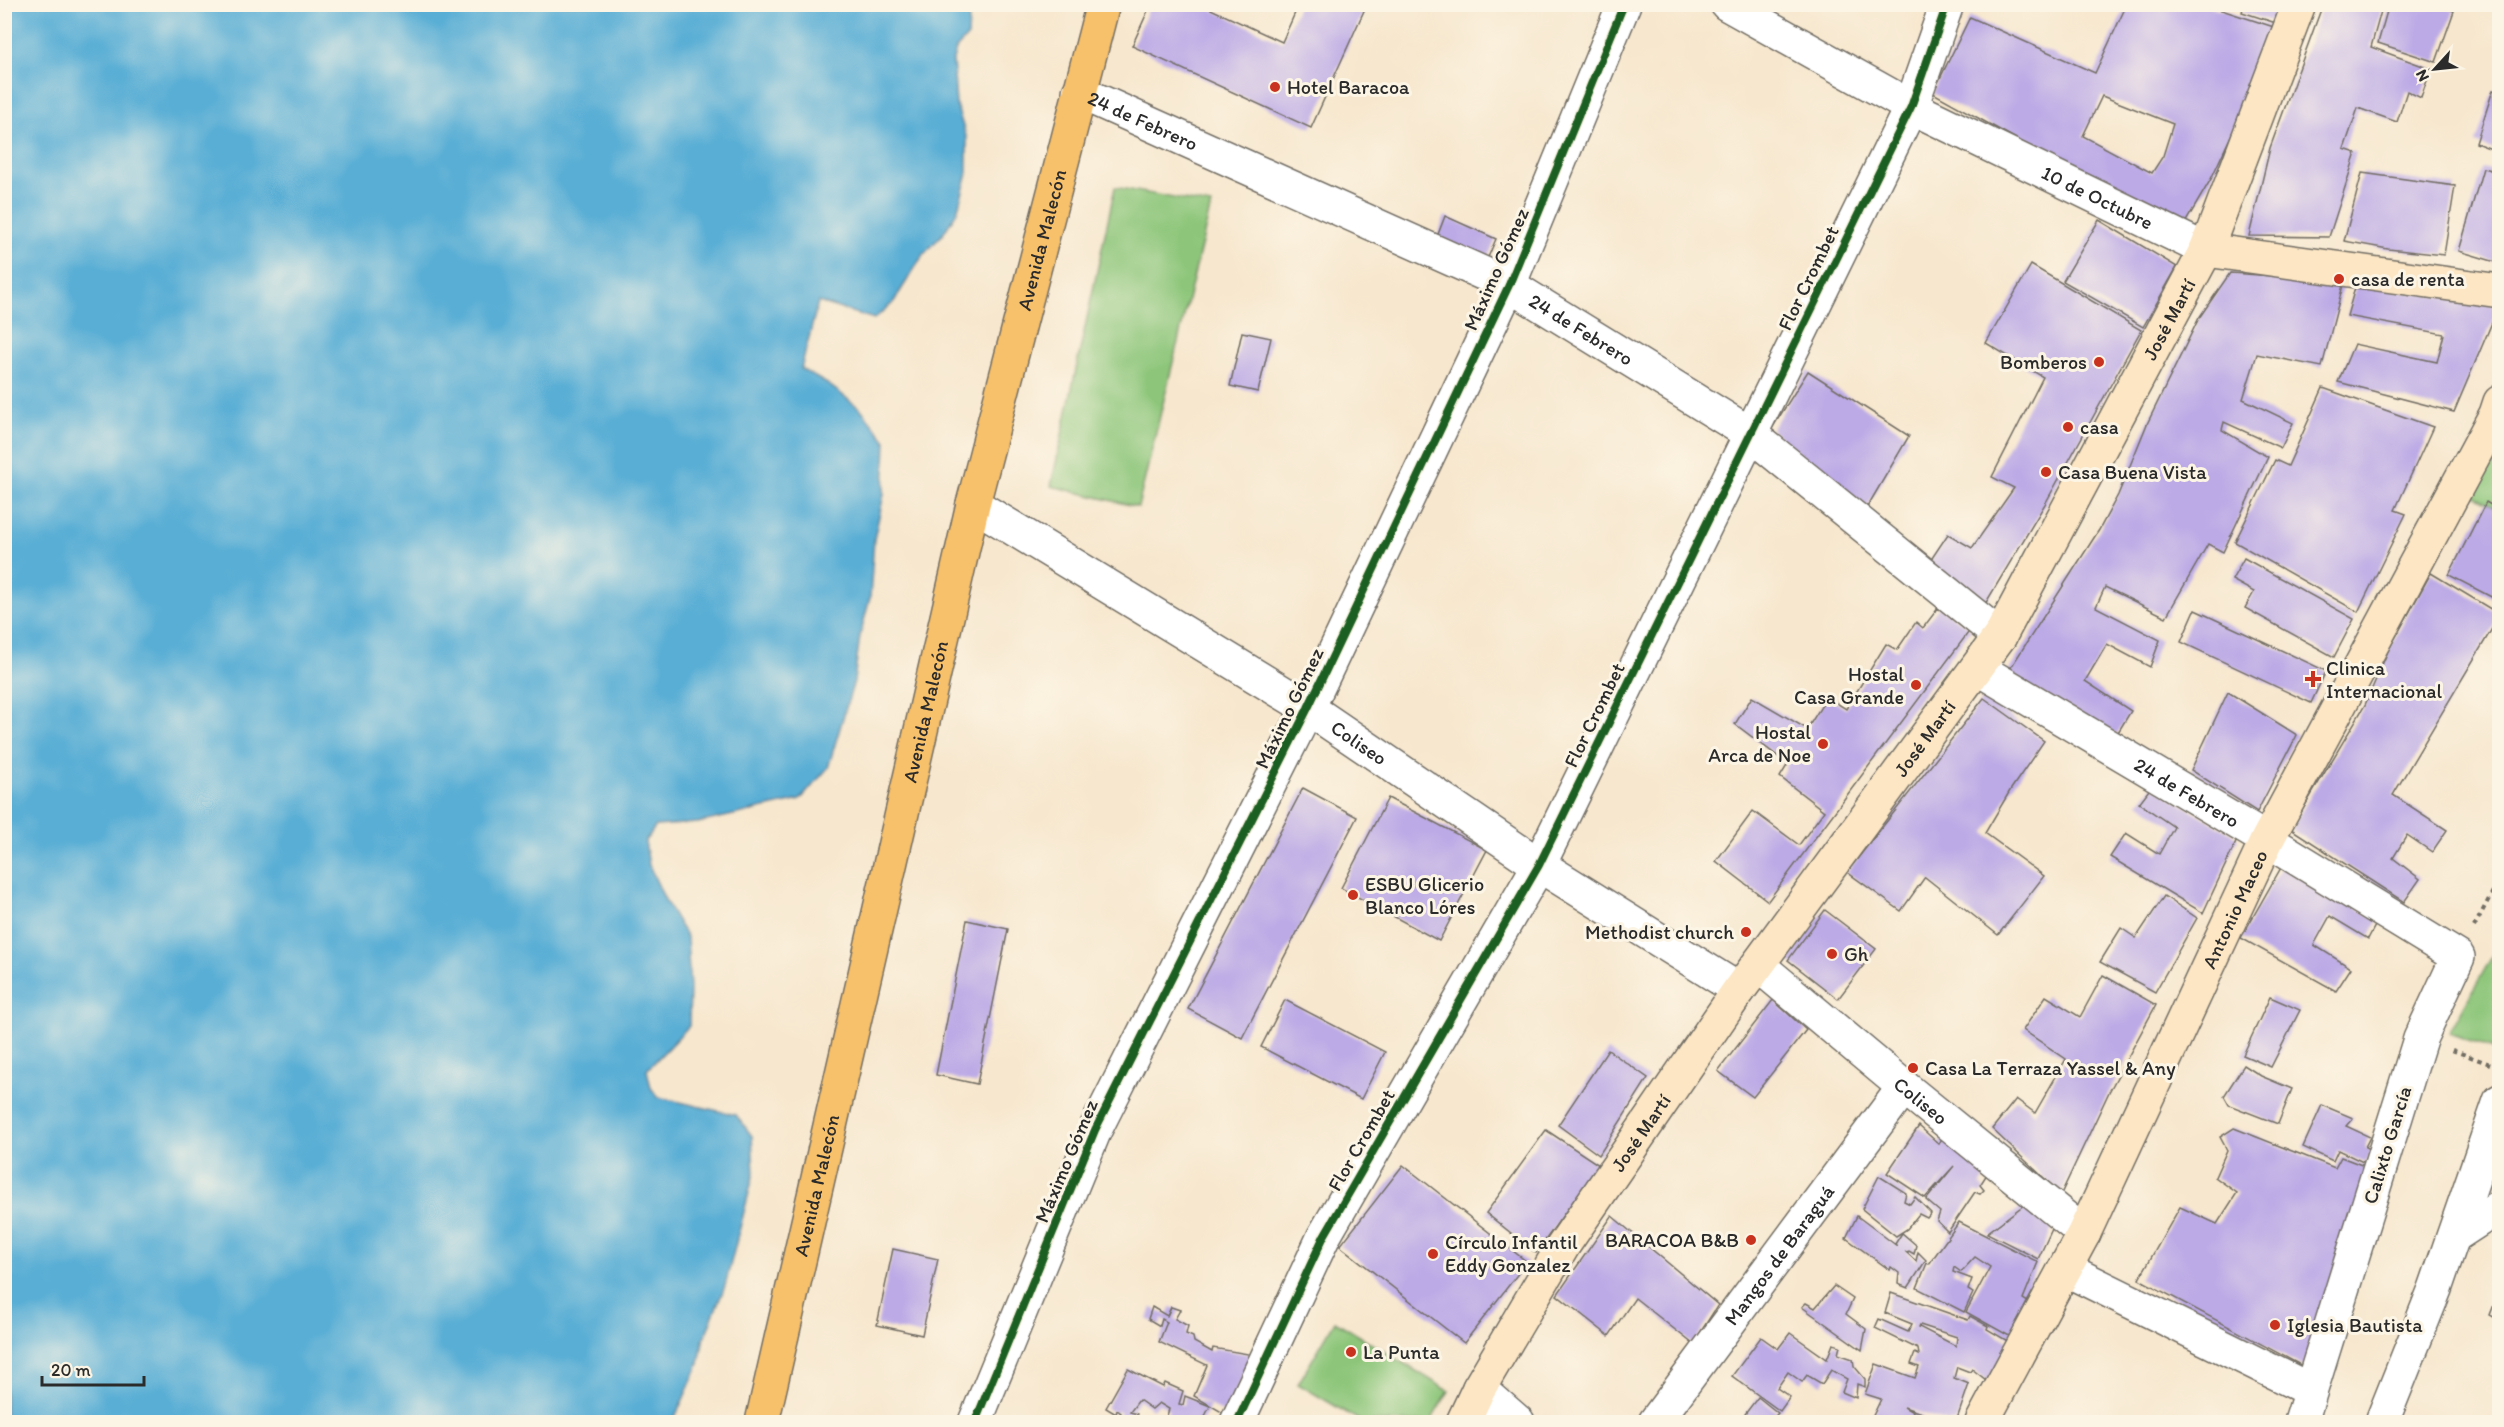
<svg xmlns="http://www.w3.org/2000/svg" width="2504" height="1427" viewBox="0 0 2504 1427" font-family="Itim,sans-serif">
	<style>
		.green { fill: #8dc67a; stroke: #5c7852; stroke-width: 1.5 }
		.water { fill: #59aed5; stroke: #426c80; stroke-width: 1.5 }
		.building { fill: #bcaae6; fill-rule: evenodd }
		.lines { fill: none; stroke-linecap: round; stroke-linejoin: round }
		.minor-casing { stroke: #726d64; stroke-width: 36 }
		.tertiary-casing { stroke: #726d64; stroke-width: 36 }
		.secondary-casing { stroke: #726d64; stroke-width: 36 }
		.primary-casing { stroke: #726d64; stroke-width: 36 }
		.path { stroke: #726d64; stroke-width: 4; stroke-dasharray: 4.5 4.5; stroke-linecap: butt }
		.minor { stroke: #fff; stroke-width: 33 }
		.tertiary { stroke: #fff; stroke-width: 33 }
		.secondary { stroke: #fce6c4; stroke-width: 33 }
		.primary { stroke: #f7c06b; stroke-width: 33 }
		.cycleway-casing { stroke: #fcf5e5; stroke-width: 11 }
		.cycleway { stroke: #1b5e20; stroke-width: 8 }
		.poi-dot { fill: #c8321e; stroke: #fcf5e5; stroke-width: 2 }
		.labels { text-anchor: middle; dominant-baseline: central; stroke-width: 6; stroke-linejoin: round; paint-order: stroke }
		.poi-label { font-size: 20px; fill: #2b2b2b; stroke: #fcf5e5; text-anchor: start }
		.street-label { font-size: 20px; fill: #2b2b2b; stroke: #fcf5e5 }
	</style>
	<rect width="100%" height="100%" fill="#fcf5e5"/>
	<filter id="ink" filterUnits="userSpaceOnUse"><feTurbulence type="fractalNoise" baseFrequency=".0167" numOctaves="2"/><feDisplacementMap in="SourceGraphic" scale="12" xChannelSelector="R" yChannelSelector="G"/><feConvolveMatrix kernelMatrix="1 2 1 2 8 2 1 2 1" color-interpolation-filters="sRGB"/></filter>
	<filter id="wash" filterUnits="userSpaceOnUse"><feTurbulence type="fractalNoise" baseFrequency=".008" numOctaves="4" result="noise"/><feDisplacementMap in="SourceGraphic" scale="24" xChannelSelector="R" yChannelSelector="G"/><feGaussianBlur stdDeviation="1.35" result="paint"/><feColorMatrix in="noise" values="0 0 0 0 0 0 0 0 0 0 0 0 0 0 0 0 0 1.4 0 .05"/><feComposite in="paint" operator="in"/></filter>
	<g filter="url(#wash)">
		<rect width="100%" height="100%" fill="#f7e7ce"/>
		<g class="green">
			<polygon points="1115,187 1211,205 1138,507 1051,486"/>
			<polygon points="2499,444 2499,509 2473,495"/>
			<polygon points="2499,944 2500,1048 2499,1051 2449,1033"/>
			<polygon points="1335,1321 1449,1391 1430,1422 1362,1422 1298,1384"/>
		</g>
		<polygon class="water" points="5,4 963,5 969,18 968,36 956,49 953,60 956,104 967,139 967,177 957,212 943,234 923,255 893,303 874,319 818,302 801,369 829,385 861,409 886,441 884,494 874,539 870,598 860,636 854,681 828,768 800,800 698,823 656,826 645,841 649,865 666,902 687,937 690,988 689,1026 647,1070 651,1088 658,1097 736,1115 752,1136 754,1173 725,1286 703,1341 699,1364 673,1422 5,1422"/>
		<g id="blocks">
			<g class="building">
				<polygon points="1151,4 1200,4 1282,42 1299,4 1367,4 1311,128 1132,46"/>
				<path d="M2127,4H2203L2280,29L2211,179L2184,225L2027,145L1933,93L1970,17L2095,73ZM2102,96L2173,124L2163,156L2152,173L2083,136Z"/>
				<polygon points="2244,4 2285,4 2279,24 2242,12"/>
				<polygon points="2323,4 2383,4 2371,47 2431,69 2421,98 2407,91 2397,122 2358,108 2344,149 2356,153 2329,237 2249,236 2270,148"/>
				<polygon points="2389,4 2436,4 2454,11 2436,62 2378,43"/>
				<polygon points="2493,90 2499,92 2499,152 2476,143"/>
				<polygon points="2499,153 2499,263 2459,251 2483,168 2494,171"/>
				<polygon points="2362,173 2455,186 2444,255 2388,249 2344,241"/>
				<polygon points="1445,216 1496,239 1486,262 1437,237"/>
				<polygon points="2099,220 2177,267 2143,327 2063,281"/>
				<polygon points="2031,265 2141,330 2045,504 1984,606 1926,567 1948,534 1972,548 2014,488 1992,477 2043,377 1986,343"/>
				<polygon points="2230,273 2302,278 2343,285 2322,367 2257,354 2243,399 2293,423 2281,448 2224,422 2222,430 2268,457 2223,552 2208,544 2166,617 2105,587 2096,607 2160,640 2150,667 2107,644 2085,681 2131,711 2117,734 2006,675 2099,530 2118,495 2147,424 2199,318"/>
				<polygon points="2356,284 2499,306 2454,412 2338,382 2354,344 2437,362 2444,334 2347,316"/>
				<polygon points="1242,332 1271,338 1258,392 1230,386"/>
				<polygon points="1808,371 1909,436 1866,509 1771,430"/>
				<polygon points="2323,388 2433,427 2395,510 2406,514 2358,612 2235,542 2275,460 2288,466"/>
				<polygon points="2486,502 2499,510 2499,601 2449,575"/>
				<polygon points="2244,558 2354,619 2334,657 2245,608 2254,592 2232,580"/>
				<polygon points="2431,573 2499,614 2499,617 2393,795 2447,830 2432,852 2407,835 2393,858 2420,879 2404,902 2291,829 2365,705 2388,651"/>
				<polygon points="1939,607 1971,629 1768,901 1716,861 1753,811 1799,845 1824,811 1780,777 1788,764 1735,724 1752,697 1807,729 1827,697 1846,709 1886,644 1897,650 1916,622 1923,628"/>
				<polygon points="2195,610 2326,671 2311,703 2181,642"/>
				<polygon points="2228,692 2297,735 2257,812 2191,770"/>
				<polygon points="1984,698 2044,741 2011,789 1985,833 2044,876 1998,935 1925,877 1901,911 1847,872"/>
				<polygon points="2152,786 2238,838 2203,913 2110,857 2126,833 2159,854 2174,827 2139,803"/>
				<polygon points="1303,788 1357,817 1242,1038 1188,1009"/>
				<polygon points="1388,798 1487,850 1439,941 1341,888"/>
				<polygon points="2282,866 2378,920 2368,939 2330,916 2314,945 2351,968 2336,991 2241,938"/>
				<polygon points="2164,896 2197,918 2155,992 2100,962 2121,928 2136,938"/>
				<polygon points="1825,910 1876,949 1838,999 1788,960"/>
				<polygon points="967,920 1008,929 977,1084 936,1075"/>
				<polygon points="2103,975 2156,1005 2109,1092 2061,1194 1992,1129 2016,1099 2035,1113 2066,1059 2023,1030 2046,996 2080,1017"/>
				<polygon points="2270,997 2300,1010 2271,1067 2243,1055"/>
				<polygon points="1285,1000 1385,1052 1361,1099 1261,1047"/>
				<polygon points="1773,1000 1806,1030 1753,1097 1718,1071"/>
				<polygon points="1608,1050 1648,1078 1599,1155 1558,1125"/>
				<polygon points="2244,1065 2261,1076 2292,1089 2278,1124 2229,1105 2224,1096"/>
				<polygon points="2322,1105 2353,1118 2346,1126 2370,1137 2365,1147 2371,1150 2365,1163 2338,1150 2333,1161 2303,1147"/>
				<polygon points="1919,1126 1939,1144 1945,1132 1989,1171 1980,1185 1984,1190 1980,1194 1975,1192 1948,1232 1937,1221 1940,1212 1926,1200 1954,1166 1925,1198 1887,1173"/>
				<polygon points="2234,1128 2335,1168 2341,1157 2372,1169 2310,1370 2139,1279 2180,1207 2217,1224 2237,1193 2215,1177 2227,1150 2220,1137"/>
				<polygon points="1546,1130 1599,1165 1536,1253 1486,1213"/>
				<polygon points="1403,1165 1527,1262 1464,1343 1340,1246"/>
				<polygon points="1879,1176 1906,1193 1904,1201 1910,1204 1915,1197 1931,1213 1927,1218 1919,1214 1907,1229 1896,1236 1862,1209"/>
				<polygon points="2024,1205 2052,1229 2038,1259 1987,1233"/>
				<polygon points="1612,1216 1718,1305 1693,1344 1635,1298 1609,1336 1557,1295"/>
				<polygon points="1857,1216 1897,1246 1895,1244 1902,1233 1916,1245 1914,1254 1909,1251 1906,1252 1916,1261 1918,1252 1926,1260 1908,1288 1898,1284 1899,1273 1891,1267 1890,1270 1846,1238"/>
				<polygon points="1959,1222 2038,1262 2023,1299 2028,1302 2011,1337 1966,1312 1990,1267 1975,1257 1961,1272 1954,1267 1953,1272 1972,1279 1968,1290 1973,1293 1964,1312 1917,1288 1927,1263 1929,1264"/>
				<polygon points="893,1249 938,1259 922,1335 877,1325"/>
				<polygon points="1834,1286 1853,1299 1846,1314 1866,1329 1862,1350 1802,1307 1806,1303 1815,1308"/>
				<polygon points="2499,1292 2499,1320 2490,1315"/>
				<path d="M1891,1293L1968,1320L1970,1316L1988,1326L1987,1329L2011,1343L1990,1383L1972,1369L1970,1372L1957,1367L1954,1378L1969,1384L1956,1422H1947L1904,1407L1930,1422H1870L1881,1399L1865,1394L1876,1364L1915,1378L1919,1367L1911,1364L1915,1353L1919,1355L1918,1349L1875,1328L1879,1319L1908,1332L1912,1324L1885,1313ZM1920,1325L1957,1337L1956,1346L1919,1327Z"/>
				<polygon points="1152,1307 1167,1316 1171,1307 1180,1310 1175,1319 1188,1326 1186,1334 1193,1337 1194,1342 1212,1352 1213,1348 1254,1355 1225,1414 1194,1396 1207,1365 1159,1342 1167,1322 1162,1319 1160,1326 1148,1319"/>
				<polygon points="1790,1333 1827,1359 1833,1344 1840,1346 1838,1354 1853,1359 1854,1366 1865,1379 1865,1387 1857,1384 1856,1398 1842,1392 1847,1379 1831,1370 1822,1384 1807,1375 1802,1382 1788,1372 1777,1388 1790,1397 1780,1411 1732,1376 1761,1337 1778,1349"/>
				<polygon points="1128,1369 1163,1387 1165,1383 1183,1391 1179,1404 1183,1405 1185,1396 1210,1406 1202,1422 1165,1422 1169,1409 1159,1403 1152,1409 1139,1400 1130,1412 1137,1414 1136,1419 1143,1422 1126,1422 1117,1418 1121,1413 1117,1410 1116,1414 1106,1408"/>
				<polygon points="1758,1397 1778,1413 1770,1422 1756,1422 1745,1414"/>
			</g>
		</g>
	</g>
	<g filter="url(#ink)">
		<use href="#blocks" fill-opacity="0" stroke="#726d64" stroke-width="1.5"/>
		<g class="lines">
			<g class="minor-casing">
				<g id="minor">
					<path id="s1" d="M1079,92L1509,285L1749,433L2000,636"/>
					<path id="s2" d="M973,504L1308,708L1539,865L1739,990"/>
					<path id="s3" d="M1977,668L2267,840L2458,957L2420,1039L2301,1422"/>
					<path id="s4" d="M1758,965L1904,1087L2084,1233"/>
					<polyline points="2454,1236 2500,1206"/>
					<polyline points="2065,1269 2310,1390"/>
					<polyline points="1479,1388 1518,1422"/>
					<polyline points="2383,1419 2435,1289 2500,1101"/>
					<polyline points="975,1422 1095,1130 1308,708 1509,285 1624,4"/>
					<polyline points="1237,1422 1324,1236 1539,865 1911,107 1947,4"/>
					<path id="s5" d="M1655,1422L1904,1087"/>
				</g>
			</g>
			<g class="tertiary-casing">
				<g id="tertiary">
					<path id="s6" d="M1727,4L1911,107L2206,250"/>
				</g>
			</g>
			<g class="secondary-casing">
				<g id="secondary">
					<polyline points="2206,250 2500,291"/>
					<path id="s7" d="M1463,1422L1479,1388L1563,1246L1739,990L2000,636L2206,250L2299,4"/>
					<path id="s8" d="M1982,1422L2084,1233L2267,840L2496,414L2500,402"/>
				</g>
			</g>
			<g class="primary-casing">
				<g id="primary">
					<path id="s9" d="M762,1422L973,504L1103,4"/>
				</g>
			</g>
			<g class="path">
				<polyline points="2474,927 2500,878"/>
				<polyline points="2452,1050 2498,1067"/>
			</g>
			<use href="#minor" class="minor"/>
			<use href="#tertiary" class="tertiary"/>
			<use href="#secondary" class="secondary"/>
			<use href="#primary" class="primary"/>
			<g class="cycleway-casing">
				<g id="cycleway">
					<polyline points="975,1422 1095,1130 1308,708 1509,285 1624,4"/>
					<polyline points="1237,1422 1324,1236 1539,865 1911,107 1947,4"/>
				</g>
			</g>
			<use href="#cycleway" class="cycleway"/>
		</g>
	</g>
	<g class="poi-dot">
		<circle cx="1275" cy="87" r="6"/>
		<circle cx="2339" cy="279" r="6"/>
		<circle cx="2099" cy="362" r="6"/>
		<circle cx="2068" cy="427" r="6"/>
		<circle cx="2046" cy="472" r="6"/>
		<path d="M2310 670h6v6h6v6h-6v6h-6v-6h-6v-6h6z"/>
		<circle cx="1916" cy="685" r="6"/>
		<circle cx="1823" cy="744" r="6"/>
		<circle cx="1353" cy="895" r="6"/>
		<circle cx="1746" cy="932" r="6"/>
		<circle cx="1832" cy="954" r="6"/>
		<circle cx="1913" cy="1068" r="6"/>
		<circle cx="1751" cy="1240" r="6"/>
		<circle cx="1433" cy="1254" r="6"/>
		<circle cx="2275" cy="1325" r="6"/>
		<circle cx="1351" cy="1352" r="6"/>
	</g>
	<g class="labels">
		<g class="poi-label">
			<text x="1287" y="87">Hotel Baracoa</text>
			<text x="2351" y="279">casa de renta</text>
			<text x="2087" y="362" text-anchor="end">Bomberos</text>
			<text x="2080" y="427">casa</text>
			<text x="2058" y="472">Casa Buena Vista</text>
			<text x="2326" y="668">Clinica<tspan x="2326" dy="23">Internacional</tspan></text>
			<text x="1904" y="674" text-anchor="end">Hostal<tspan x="1904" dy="23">Casa Grande</tspan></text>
			<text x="1811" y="732" text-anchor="end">Hostal<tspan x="1811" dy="23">Arca de Noe</tspan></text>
			<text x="1365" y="884">ESBU Glicerio<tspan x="1365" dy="23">Blanco Lóres</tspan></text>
			<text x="1734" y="932" text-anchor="end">Methodist church</text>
			<text x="1844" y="954">Gh</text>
			<text x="1925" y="1068">Casa La Terraza Yassel &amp; Any</text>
			<text x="1739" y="1240" text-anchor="end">BARACOA B&amp;B</text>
			<text x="1445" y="1242">Círculo Infantil<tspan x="1445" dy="23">Eddy Gonzalez</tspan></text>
			<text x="2287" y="1325">Iglesia Bautista</text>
			<text x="1363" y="1352">La Punta</text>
		</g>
		<g class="street-label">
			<text stroke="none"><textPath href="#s1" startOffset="70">24 de Febrero</textPath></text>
			<text stroke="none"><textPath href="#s6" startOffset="418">10 de Octubre</textPath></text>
			<text stroke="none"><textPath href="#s9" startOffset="1215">Avenida Malecón</textPath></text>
			<text transform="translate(1496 269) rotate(-66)">Máximo Gómez</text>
			<text transform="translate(1808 278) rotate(-64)">Flor Crombet</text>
			<text stroke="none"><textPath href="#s7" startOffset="1312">José Martí</textPath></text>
			<text stroke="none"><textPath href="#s1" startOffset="556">24 de Febrero</textPath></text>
			<text transform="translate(1289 708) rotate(-64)">Máximo Gómez</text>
			<text stroke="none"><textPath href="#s9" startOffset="729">Avenida Malecón</textPath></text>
			<text transform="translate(1594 715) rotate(-64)">Flor Crombet</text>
			<text stroke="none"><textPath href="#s7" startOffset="826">José Martí</textPath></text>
			<text stroke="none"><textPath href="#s2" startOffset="454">Coliseo</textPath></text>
			<text stroke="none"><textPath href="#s3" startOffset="244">24 de Febrero</textPath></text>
			<text stroke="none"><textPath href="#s8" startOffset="572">Antonio Maceo</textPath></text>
			<text stroke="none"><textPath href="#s4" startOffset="212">Coliseo</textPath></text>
			<text stroke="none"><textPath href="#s7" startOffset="340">José Martí</textPath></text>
			<text transform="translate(1361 1140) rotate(-60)">Flor Crombet</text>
			<text transform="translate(2387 1145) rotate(-73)">Calixto García</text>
			<text transform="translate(1066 1161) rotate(-67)">Máximo Gómez</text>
			<text stroke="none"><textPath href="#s9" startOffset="243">Avenida Malecón</textPath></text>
			<text stroke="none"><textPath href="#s5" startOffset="208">Mangos de Baraguá</textPath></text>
		</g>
	</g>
	<rect width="2504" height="1427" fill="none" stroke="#fcf5e5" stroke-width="24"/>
	<g transform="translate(2435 69) rotate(243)" stroke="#fcf5e5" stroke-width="4.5" paint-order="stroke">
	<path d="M0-4.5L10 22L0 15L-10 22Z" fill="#2b2b2b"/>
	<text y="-9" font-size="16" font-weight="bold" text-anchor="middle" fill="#2b2b2b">N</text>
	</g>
	<path d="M42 1376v9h102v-9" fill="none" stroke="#2b2b2b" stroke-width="3"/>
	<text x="51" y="1376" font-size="18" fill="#2b2b2b" stroke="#fcf5e5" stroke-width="4.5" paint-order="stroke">20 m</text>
</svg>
